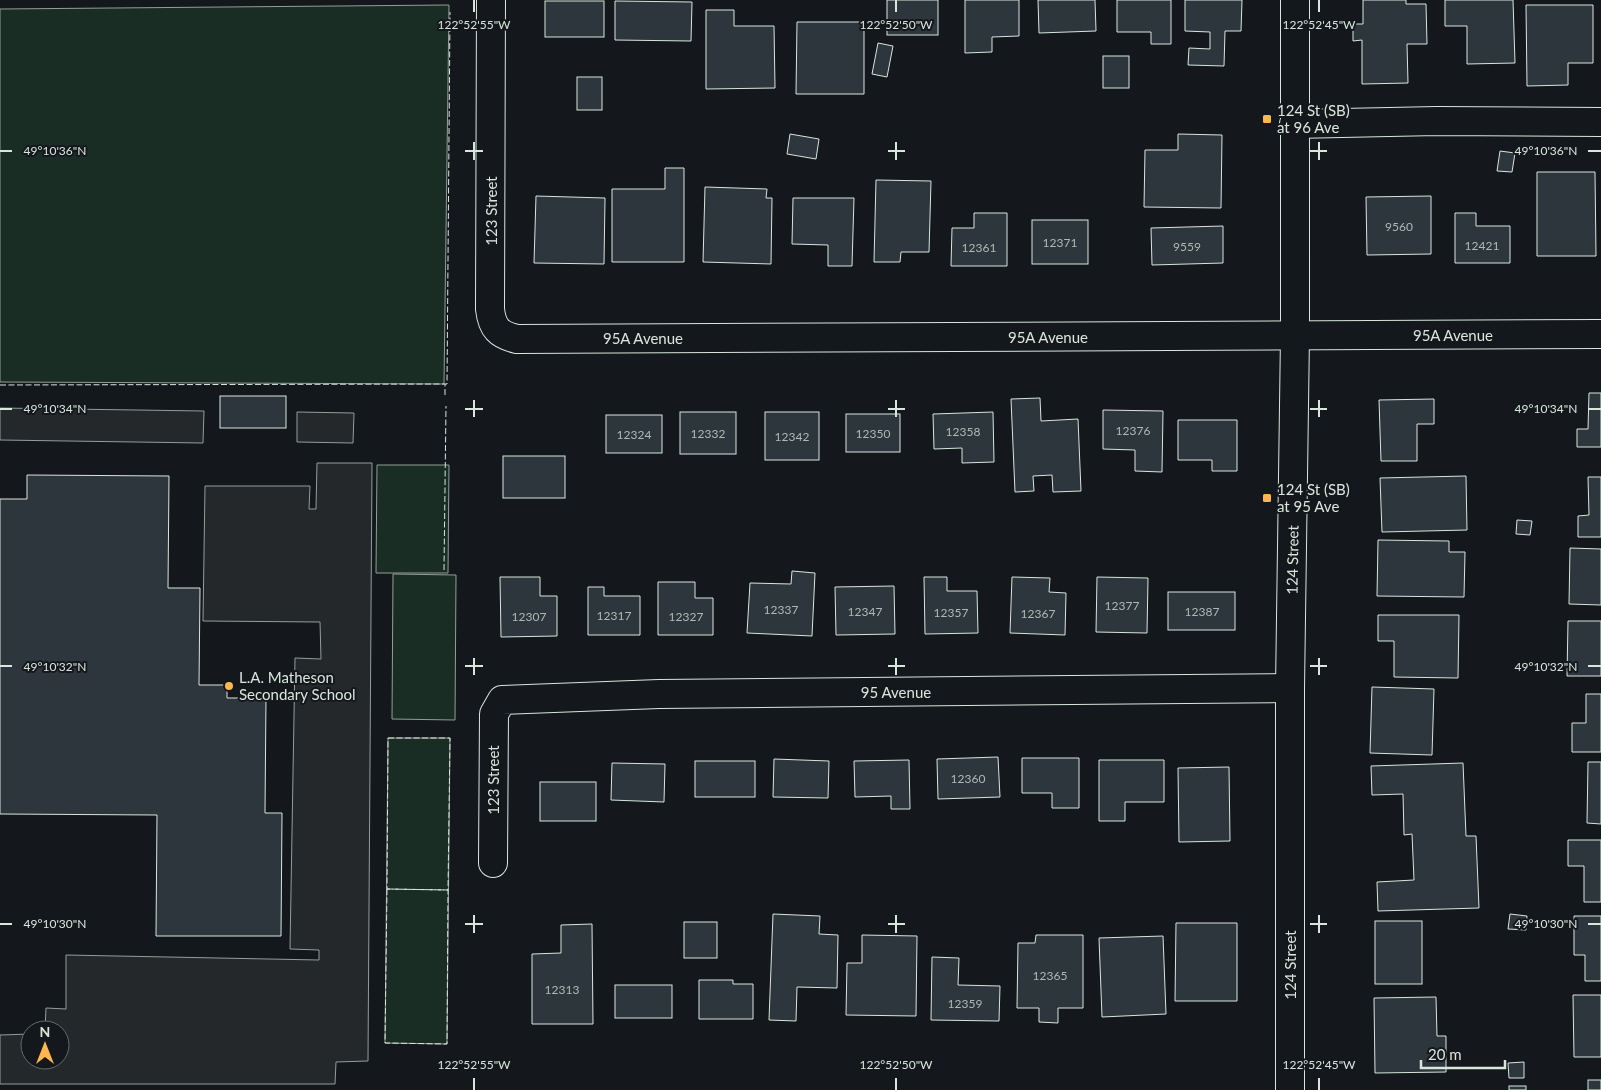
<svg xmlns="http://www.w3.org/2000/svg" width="1601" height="1090" viewBox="0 0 1601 1090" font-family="Lato,sans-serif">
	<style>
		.green { fill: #1a2d24; stroke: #939e99 }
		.parking { fill: #24282b; stroke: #939e99 }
		.building { fill: #2c363c; stroke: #d8e6dc }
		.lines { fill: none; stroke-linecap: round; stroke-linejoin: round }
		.minor-casing { stroke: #d8e6dc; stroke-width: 30 }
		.minor { stroke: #14181c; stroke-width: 28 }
		.fence { stroke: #d8e6dc; stroke-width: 1; stroke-dasharray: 6 2.5; stroke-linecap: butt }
		.ticks { fill: none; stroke: #d8e6dc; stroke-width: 2 }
		.poi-dot { fill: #ffb74d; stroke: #14181c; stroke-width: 2 }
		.labels { text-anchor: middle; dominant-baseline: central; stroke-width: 4; stroke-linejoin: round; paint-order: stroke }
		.number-label { font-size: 12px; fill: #adbab4 }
		.poi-label { font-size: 15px; fill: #d8e6dc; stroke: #14181c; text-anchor: start }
		.street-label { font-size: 15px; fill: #d8e6dc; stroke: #14181c }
		.ticks-label { font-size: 12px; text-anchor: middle; fill: #d8e6dc; stroke: #14181c; stroke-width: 4; stroke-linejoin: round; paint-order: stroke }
	</style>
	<rect width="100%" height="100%" fill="#14181c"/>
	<g class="green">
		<polygon points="449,5 444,384 0,382 0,9"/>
		<polygon points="377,465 449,465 448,573 376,573"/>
		<polygon points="393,574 456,575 455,720 392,719"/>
		<polygon points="388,738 450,738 447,1044 385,1043"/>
	</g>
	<g class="parking">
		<polygon points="0,408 204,411 203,443 0,440"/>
		<polygon points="297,412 354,413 353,443 297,442"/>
		<polygon points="317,463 372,463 368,1061 336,1062 335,1084 0,1084 0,1035 30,1034 30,1060 60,1060 60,1030 45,1030 46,1008 66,1009 66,955 319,960 319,950 290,949 295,658 321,659 320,622 203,621 205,486 310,486 309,509 316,509"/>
	</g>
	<g class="building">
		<rect x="887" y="0" width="51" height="35"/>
		<polygon points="965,0 1019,0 1019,36 992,37 992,52 965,53"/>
		<polygon points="1038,0 1095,0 1096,31 1039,33"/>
		<polygon points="1117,0 1171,0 1171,44 1151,44 1151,32 1117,32"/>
		<polygon points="1185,0 1242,0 1241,31 1225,31 1224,66 1188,65 1189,48 1210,49 1210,32 1185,31"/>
		<polygon points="1363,0 1406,0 1406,4 1426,4 1427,44 1407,44 1408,83 1362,84 1362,40 1353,41 1353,24 1363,24"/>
		<polygon points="1445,0 1513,0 1515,63 1467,64 1467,26 1445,26"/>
		<rect x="545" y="1" width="59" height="36"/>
		<polygon points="615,1 692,2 691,41 615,40"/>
		<polygon points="1526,5 1593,5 1593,63 1568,63 1568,85 1527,86"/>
		<polygon points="706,10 734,10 734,26 774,26 775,88 706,89"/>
		<polygon points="797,22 864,22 864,94 796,94"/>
		<polygon points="878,43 893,46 887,77 872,74"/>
		<rect x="1103" y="56" width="26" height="32"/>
		<rect x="577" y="77" width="25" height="33"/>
		<polygon points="790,134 819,139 816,159 787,154"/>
		<polygon points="1178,134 1222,135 1221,208 1144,207 1145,150 1178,150"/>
		<polygon points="1500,151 1515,153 1512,172 1497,171"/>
		<polygon points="665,168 684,168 684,262 612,262 612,189 665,189"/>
		<polygon points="1537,172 1595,172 1596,256 1537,256"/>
		<polygon points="876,180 931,181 929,252 901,252 900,262 874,262"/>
		<polygon points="705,187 767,189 766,198 772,198 771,264 703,262"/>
		<polygon points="536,196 605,198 604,264 534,263"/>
		<polygon points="1431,196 1431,254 1367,255 1366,197"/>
		<polygon points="793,198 854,198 852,266 828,266 828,245 792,244"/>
		<polygon points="974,213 1007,213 1007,266 951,266 952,228 974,228"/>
		<polygon points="1455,213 1476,213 1476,226 1510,226 1510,263 1455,263"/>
		<rect x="1032" y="220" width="56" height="44"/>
		<polygon points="1223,226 1223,263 1152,265 1151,228"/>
		<polygon points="1589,393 1601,393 1601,447 1577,447 1577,429 1588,429"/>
		<rect x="220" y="396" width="66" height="32"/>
		<polygon points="1040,398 1041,421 1078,419 1081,491 1053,492 1052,475 1033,476 1034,491 1015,492 1011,399"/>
		<polygon points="1434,399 1434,424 1417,424 1417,461 1381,461 1379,400"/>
		<polygon points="1103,410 1163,411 1162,472 1135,471 1135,450 1103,449"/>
		<rect x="680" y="412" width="56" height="42"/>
		<rect x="765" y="412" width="54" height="48"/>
		<polygon points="993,412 994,462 962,463 962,448 934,449 933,414"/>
		<rect x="846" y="414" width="54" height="38"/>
		<rect x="606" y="415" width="56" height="38"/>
		<polygon points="1178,420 1237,420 1237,471 1212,471 1212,460 1178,460"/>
		<rect x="503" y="456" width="62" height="42"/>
		<polygon points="27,475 169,476 168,588 200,588 199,685 227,685 227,698 266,698 265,813 282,813 281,936 156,936 157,815 0,814 0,499 27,499"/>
		<polygon points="1466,476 1467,530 1382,532 1380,478"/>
		<polygon points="1588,477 1601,477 1601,537 1578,537 1578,516 1589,515"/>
		<polygon points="1517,520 1532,521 1530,535 1516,534"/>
		<polygon points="1378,540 1449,541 1449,552 1465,552 1464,597 1377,596"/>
		<polygon points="1570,548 1601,549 1601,605 1569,604"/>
		<polygon points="792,571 815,573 812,636 747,633 750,583 791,584"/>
		<polygon points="500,577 540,577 540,596 557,596 557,636 501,637"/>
		<polygon points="924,577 947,577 947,591 977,591 978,633 925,634"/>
		<polygon points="1012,577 1050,578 1049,592 1066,593 1065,635 1010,633"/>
		<polygon points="1097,577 1148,578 1147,633 1096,632"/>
		<polygon points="658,582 695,582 695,598 713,598 713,635 658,635"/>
		<polygon points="894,586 895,634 836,635 835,587"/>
		<polygon points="588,587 604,587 604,596 640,596 640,635 588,635"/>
		<rect x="1168" y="592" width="67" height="38"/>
		<polygon points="1378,615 1459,615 1458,678 1394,677 1394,641 1378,641"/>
		<polygon points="1568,621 1601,621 1601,676 1567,676"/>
		<polygon points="1372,687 1434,689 1432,755 1370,753"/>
		<polygon points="1586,694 1601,694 1601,752 1572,752 1572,723 1586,723"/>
		<polygon points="998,757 1000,797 938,799 937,759"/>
		<polygon points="1022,758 1079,758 1079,808 1052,808 1052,793 1022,793"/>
		<polygon points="774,759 829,761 828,798 773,797"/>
		<polygon points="909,760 910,809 891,809 891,796 855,797 854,761"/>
		<polygon points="1099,760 1164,760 1164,802 1125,802 1125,821 1099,821"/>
		<rect x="695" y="761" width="60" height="36"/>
		<polygon points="1588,762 1601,762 1601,824 1587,823"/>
		<polygon points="612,763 665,764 664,802 611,800"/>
		<polygon points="1463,763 1466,836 1476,836 1479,908 1378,911 1377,882 1414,880 1412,834 1404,835 1403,794 1372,795 1371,766"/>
		<polygon points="1229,767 1230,841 1179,842 1178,768"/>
		<rect x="540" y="782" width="56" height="39"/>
		<polygon points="1568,840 1601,840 1601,902 1584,902 1584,866 1568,866"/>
		<polygon points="773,914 820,916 819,934 838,935 837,988 797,987 796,1021 769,1020"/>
		<polygon points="1510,914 1527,916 1526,930 1508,929"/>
		<polygon points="1574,916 1601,916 1601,981 1585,981 1585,955 1574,955"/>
		<rect x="1375" y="921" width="47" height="63"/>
		<rect x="684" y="922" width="33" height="36"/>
		<polygon points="1176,923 1237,923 1237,1001 1175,1001"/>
		<polygon points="592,924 593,1024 532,1024 532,954 561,953 561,925"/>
		<polygon points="862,935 917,936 916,1016 846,1015 847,963 862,963"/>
		<polygon points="1036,935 1083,935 1083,1008 1058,1008 1058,1023 1039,1022 1039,1008 1017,1008 1018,943 1035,943"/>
		<polygon points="1163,936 1166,1014 1102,1017 1099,938"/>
		<polygon points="932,957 959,958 958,985 1000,986 999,1021 931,1020"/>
		<polygon points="699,980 733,980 733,984 753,984 753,1019 699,1019"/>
		<rect x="615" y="985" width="57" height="33"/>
		<polygon points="1573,995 1601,995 1601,1057 1574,1057"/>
		<polygon points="1436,997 1437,1036 1446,1036 1446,1072 1375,1073 1374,998"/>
		<polygon points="1524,1062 1524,1078 1509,1078 1508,1063"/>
		<rect x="1588" y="1080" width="13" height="10"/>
		<rect x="1509" y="1086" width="17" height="4"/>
	</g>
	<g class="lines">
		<g class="minor-casing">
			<g id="minor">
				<path d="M491,0L490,309C492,328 499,335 517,339L1601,334"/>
				<polyline points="1294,124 1437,121 1601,122"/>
				<polyline points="493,863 494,714 502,700 659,694 1290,688"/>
				<polyline points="1290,1090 1290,688 1295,335 1295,0"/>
			</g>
		</g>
		<use href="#minor" class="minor"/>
		<g class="fence">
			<polyline points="0,385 447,384 450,12"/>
			<polyline points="445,395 445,384"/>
			<polyline points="444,570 446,406"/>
			<polygon points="388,738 450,738 448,890 387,889"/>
			<polygon points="387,889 448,890 447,1044 385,1043"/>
		</g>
	</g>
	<path class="ticks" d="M474,0V12M896,0V12M1319,0V12M474,142V160M896,142V160M1319,142V160M0,151H12M465,151H483M888,151H905M1310,151H1327M1588,151H1601M474,400V417M896,400V417M1319,400V417M0,409H12M465,409H483M888,409H905M1310,409H1327M1588,409H1601M474,658V675M896,658V675M1319,658V675M0,666H12M465,666H483M888,666H905M1310,666H1327M1588,666H1601M474,915V933M896,915V933M1319,915V933M0,924H12M465,924H483M888,924H905M1310,924H1327M1588,924H1601M474,1078V1090M896,1078V1090M1319,1078V1090"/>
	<g class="poi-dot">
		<rect x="1262" y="114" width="10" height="10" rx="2.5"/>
		<rect x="1262" y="493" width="10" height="10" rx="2.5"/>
		<circle cx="229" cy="686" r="5"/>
	</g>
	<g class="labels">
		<g class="number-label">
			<text x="1399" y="226">9560</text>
			<text x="1060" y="242">12371</text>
			<text x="1482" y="245">12421</text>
			<text x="1187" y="246">9559</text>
			<text x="979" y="247">12361</text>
			<text x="1133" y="430">12376</text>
			<text x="963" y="431">12358</text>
			<text x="708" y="433">12332</text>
			<text x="873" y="433">12350</text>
			<text x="634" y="434">12324</text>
			<text x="792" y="436">12342</text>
			<text x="1122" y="605">12377</text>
			<text x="781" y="609">12337</text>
			<text x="865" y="611">12347</text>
			<text x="1202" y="611">12387</text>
			<text x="951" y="612">12357</text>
			<text x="1038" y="613">12367</text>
			<text x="614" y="615">12317</text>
			<text x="529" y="616">12307</text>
			<text x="686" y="616">12327</text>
			<text x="968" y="778">12360</text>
			<text x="1050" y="975">12365</text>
			<text x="562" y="989">12313</text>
			<text x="965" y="1003">12359</text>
		</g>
		<g class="poi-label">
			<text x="1277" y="110">124 St (SB)<tspan x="1277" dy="17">at 96 Ave</tspan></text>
			<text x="1277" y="489">124 St (SB)<tspan x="1277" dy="17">at 95 Ave</tspan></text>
			<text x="239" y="677">L.A. Matheson<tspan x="239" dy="17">Secondary School</tspan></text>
		</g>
		<g class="street-label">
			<text transform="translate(491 211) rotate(-90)">123 Street</text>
			<text x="1453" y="335">95A Avenue</text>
			<text x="1048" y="337">95A Avenue</text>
			<text x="643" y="338">95A Avenue</text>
			<text transform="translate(1292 560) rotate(-89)">124 Street</text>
			<text x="896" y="692">95 Avenue</text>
			<text transform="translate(493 780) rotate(-90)">123 Street</text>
			<text transform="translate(1290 965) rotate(-90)">124 Street</text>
		</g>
	</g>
	<g class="ticks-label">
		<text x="474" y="29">122°52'55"W</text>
		<text x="896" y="29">122°52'50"W</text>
		<text x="1319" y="29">122°52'45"W</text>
		<text x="55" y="155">49°10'36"N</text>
		<text x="1546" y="155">49°10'36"N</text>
		<text x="55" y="413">49°10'34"N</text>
		<text x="1546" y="413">49°10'34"N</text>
		<text x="55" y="671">49°10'32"N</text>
		<text x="1546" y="671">49°10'32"N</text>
		<text x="55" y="928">49°10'30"N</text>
		<text x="1546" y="928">49°10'30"N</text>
		<text x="474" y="1069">122°52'55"W</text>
		<text x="896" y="1069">122°52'50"W</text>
		<text x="1319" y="1069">122°52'45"W</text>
	</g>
	<g transform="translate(45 1045)"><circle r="24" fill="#14181c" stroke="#626a69"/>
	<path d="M0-4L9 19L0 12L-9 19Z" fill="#ffb74d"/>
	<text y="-8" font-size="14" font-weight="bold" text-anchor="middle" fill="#d8e6dc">N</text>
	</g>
	<path d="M1421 1060v8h84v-8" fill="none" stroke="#d8e6dc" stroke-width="2.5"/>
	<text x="1428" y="1060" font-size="15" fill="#d8e6dc" stroke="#14181c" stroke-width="4" paint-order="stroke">20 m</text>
</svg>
